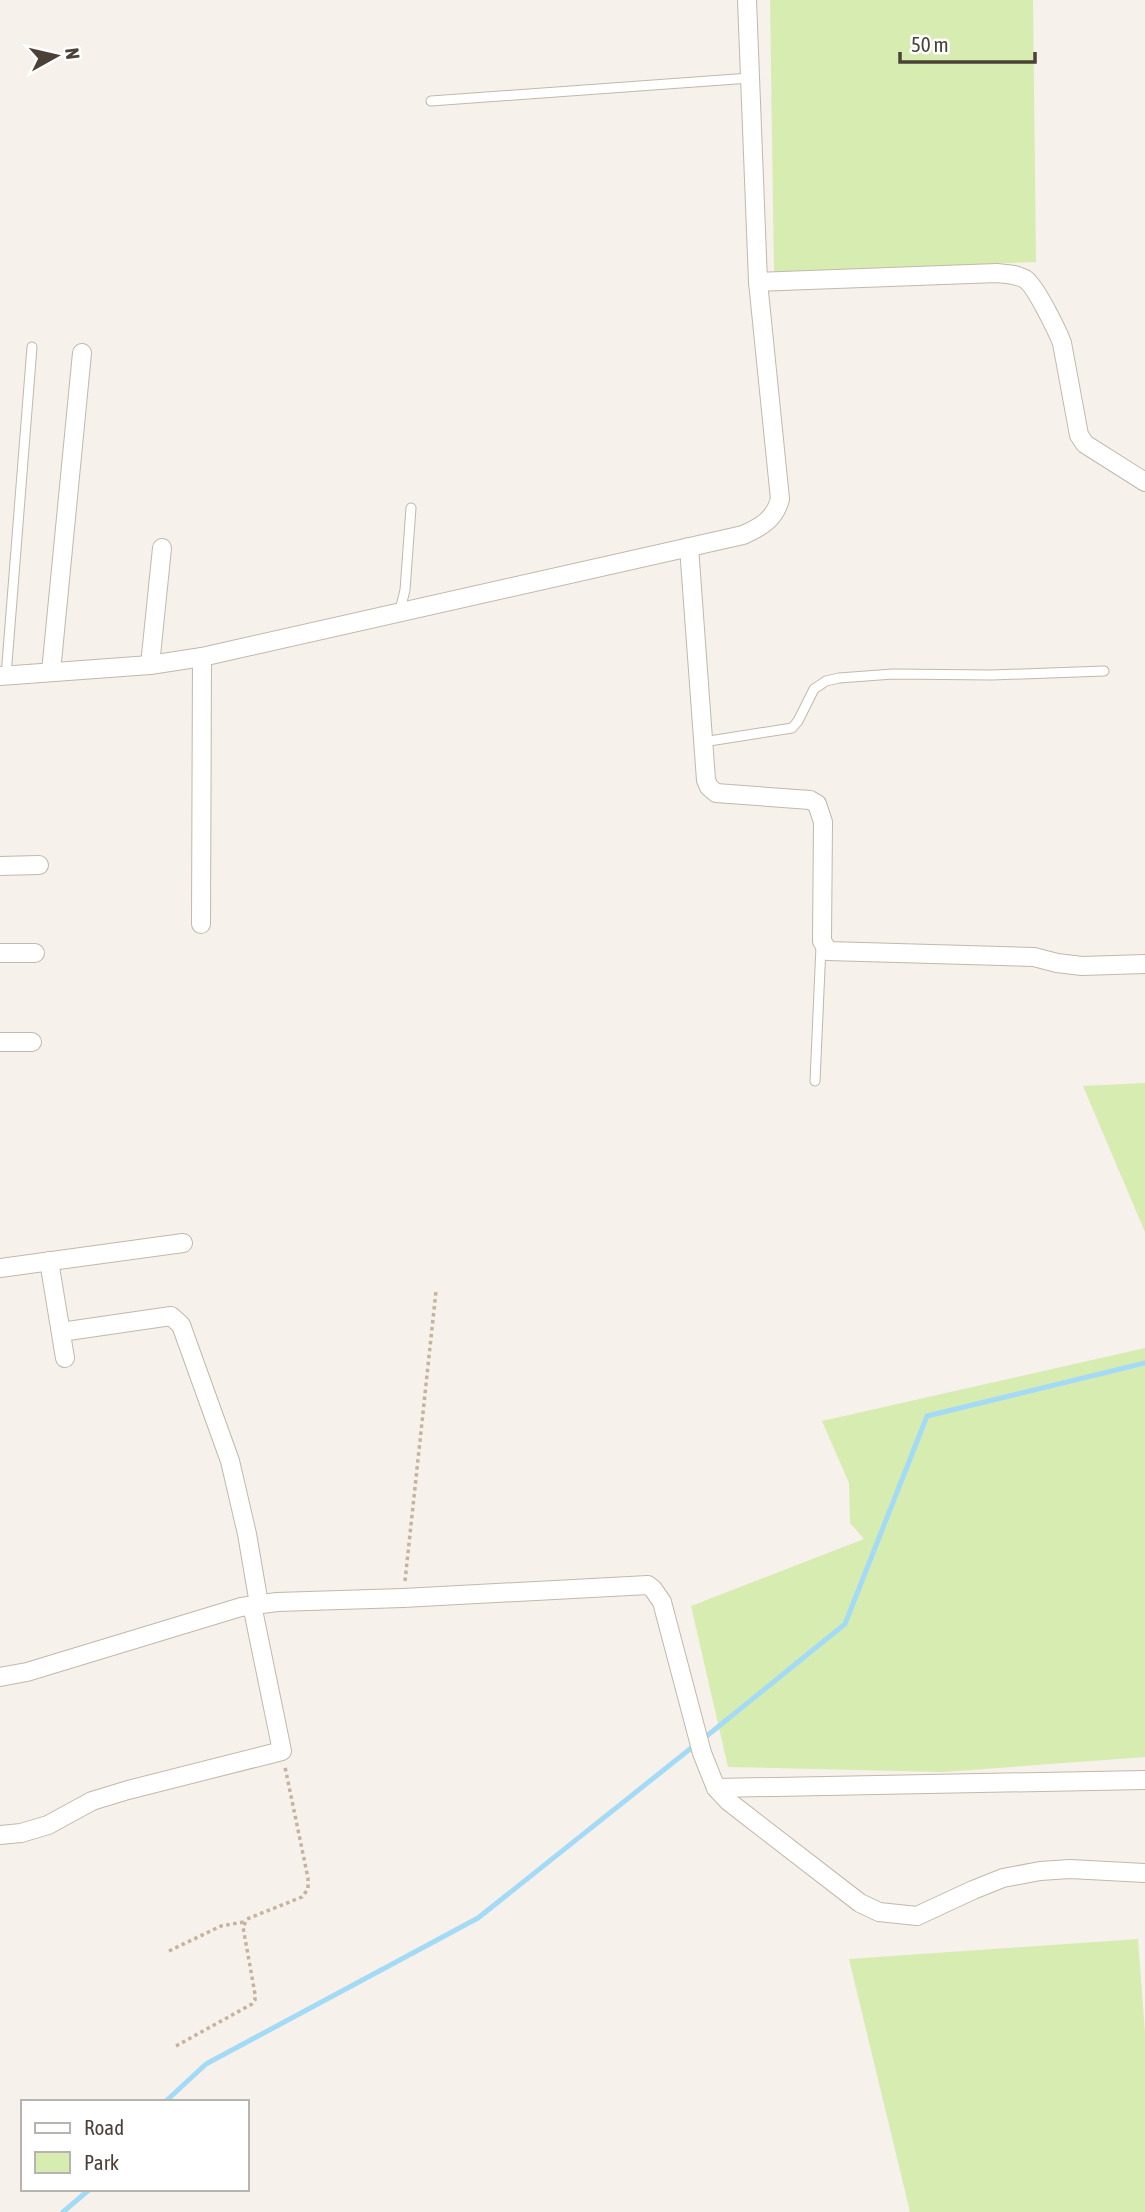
<svg xmlns="http://www.w3.org/2000/svg" width="1145" height="2212" viewBox="0 0 1145 2212" font-family="'Asap Condensed',sans-serif">
	<style>
		.green { fill: #d7ecb0 }
		.lines { fill: none; stroke-linecap: round; stroke-linejoin: round }
		.stream { stroke: #a3dbf6; stroke-width: 5 }
		.lane-casing { stroke: #c2b8ab; stroke-width: 11 }
		.street-casing { stroke: #c2b8ab; stroke-width: 20 }
		.path { stroke: #c5b39c; stroke-width: 3.5; stroke-dasharray: 3.5 3.5; stroke-linecap: butt }
		.lane { stroke: #fff; stroke-width: 9 }
		.street { stroke: #fff; stroke-width: 18 }
	</style>
	<rect width="100%" height="100%" fill="#f6f1ea"/>
	<g class="green">
		<polygon points="770,0 1033,0 1036,262 774,272"/>
		<polygon points="1145,1083 1145,1232 1083,1086"/>
		<polygon points="1145,1348 1145,1757 943,1772 728,1767 691,1606 864,1539 850,1523 849,1483 822,1421"/>
		<polygon points="1138,1939 1145,2033 1145,2212 910,2212 849,1959"/>
	</g>
	<g class="lines">
		<g class="stream">
			<polyline points="703,1739 845,1624 927,1416 1145,1363"/>
			<polyline points="165,2102 206,2064 478,1918 695,1745"/>
			<polyline points="63,2212 90,2189"/>
		</g>
		<g class="lane-casing">
			<g id="lane">
				<polyline points="431,101 750,78"/>
				<polyline points="399,614 405,590 411,508"/>
				<polyline points="6,676 32,347"/>
				<polyline points="703,742 792,728 798,721 814,689 826,681 839,678 893,674 992,675 1104,671"/>
				<polyline points="815,1081 821,946"/>
			</g>
		</g>
		<g class="street-casing">
			<g id="street">
				<path d="M758,282L997,273C1007,274 1016,274 1025,279C1035,285 1057,330 1062,343L1079,435L1085,444L1145,482"/>
				<polyline points="689,547 706,780 709,787 716,793 810,800 817,804 823,822 822,941 828,951 1034,957 1057,963 1082,966 1145,964"/>
				<polyline points="150,665 162,548"/>
				<polyline points="51,672 82,353"/>
				<path d="M0,676L150,665L202,657L743,535C761,527 775,519 780,499L758,282L747,0"/>
				<polyline points="0,866 39,865"/>
				<polyline points="201,924 202,657"/>
				<polyline points="0,953 35,953"/>
				<polyline points="0,1042 32,1042"/>
				<polyline points="49,1261 65,1358"/>
				<polyline points="0,1268 183,1243"/>
				<polyline points="61,1332 171,1316 181,1325 230,1461 247,1534 259,1604"/>
				<polyline points="0,1677 27,1672 241,1607 277,1602 403,1598 648,1585 653,1589 662,1602 702,1753 716,1788 728,1801 860,1903 879,1912 917,1916 973,1890 1003,1878 1040,1871 1070,1869 1145,1873"/>
				<polyline points="716,1788 1145,1780"/>
				<polyline points="0,1835 21,1833 48,1825 92,1801 128,1790 282,1751 252,1605"/>
			</g>
		</g>
		<g class="path">
			<polyline points="405,1581 436,1291"/>
			<polyline points="169,1951 221,1926 244,1922"/>
			<polyline points="176,2046 252,2004 255,2000 255,1994 243,1927 247,1919 302,1897 308,1889 308,1878 285,1767"/>
		</g>
		<use href="#lane" class="lane"/>
		<use href="#street" class="street"/>
	</g>
	<rect x="21" y="2100" width="228" height="91" fill="#ffffff" stroke="#b7b3af" stroke-width="2"/>
	<rect x="35" y="2123" width="35" height="10" fill="#ffffff" stroke="#b7b3af" stroke-width="2"/>
	<text x="84" y="2135" font-size="21" fill="#4b4137">Road</text>
	<rect x="35" y="2152" width="35" height="21" fill="#d7ecb0" stroke="#b7b3af" stroke-width="2"/>
	<text x="84" y="2170" font-size="21" fill="#4b4137">Park</text>
	<g transform="translate(56 56) rotate(82)" stroke="#ffffff" stroke-width="5" paint-order="stroke">
	<path d="M0-5L12 26L0 18L-12 26Z" fill="#4b4137"/>
	<text y="-10" font-size="19" font-weight="bold" text-anchor="middle" fill="#4b4137">N</text>
	</g>
	<path d="M900 52v10h135v-10" fill="none" stroke="#4b4137" stroke-width="3.5"/>
	<text x="911" y="52" font-size="21" fill="#4b4137" stroke="#ffffff" stroke-width="5" paint-order="stroke">50 m</text>
</svg>
